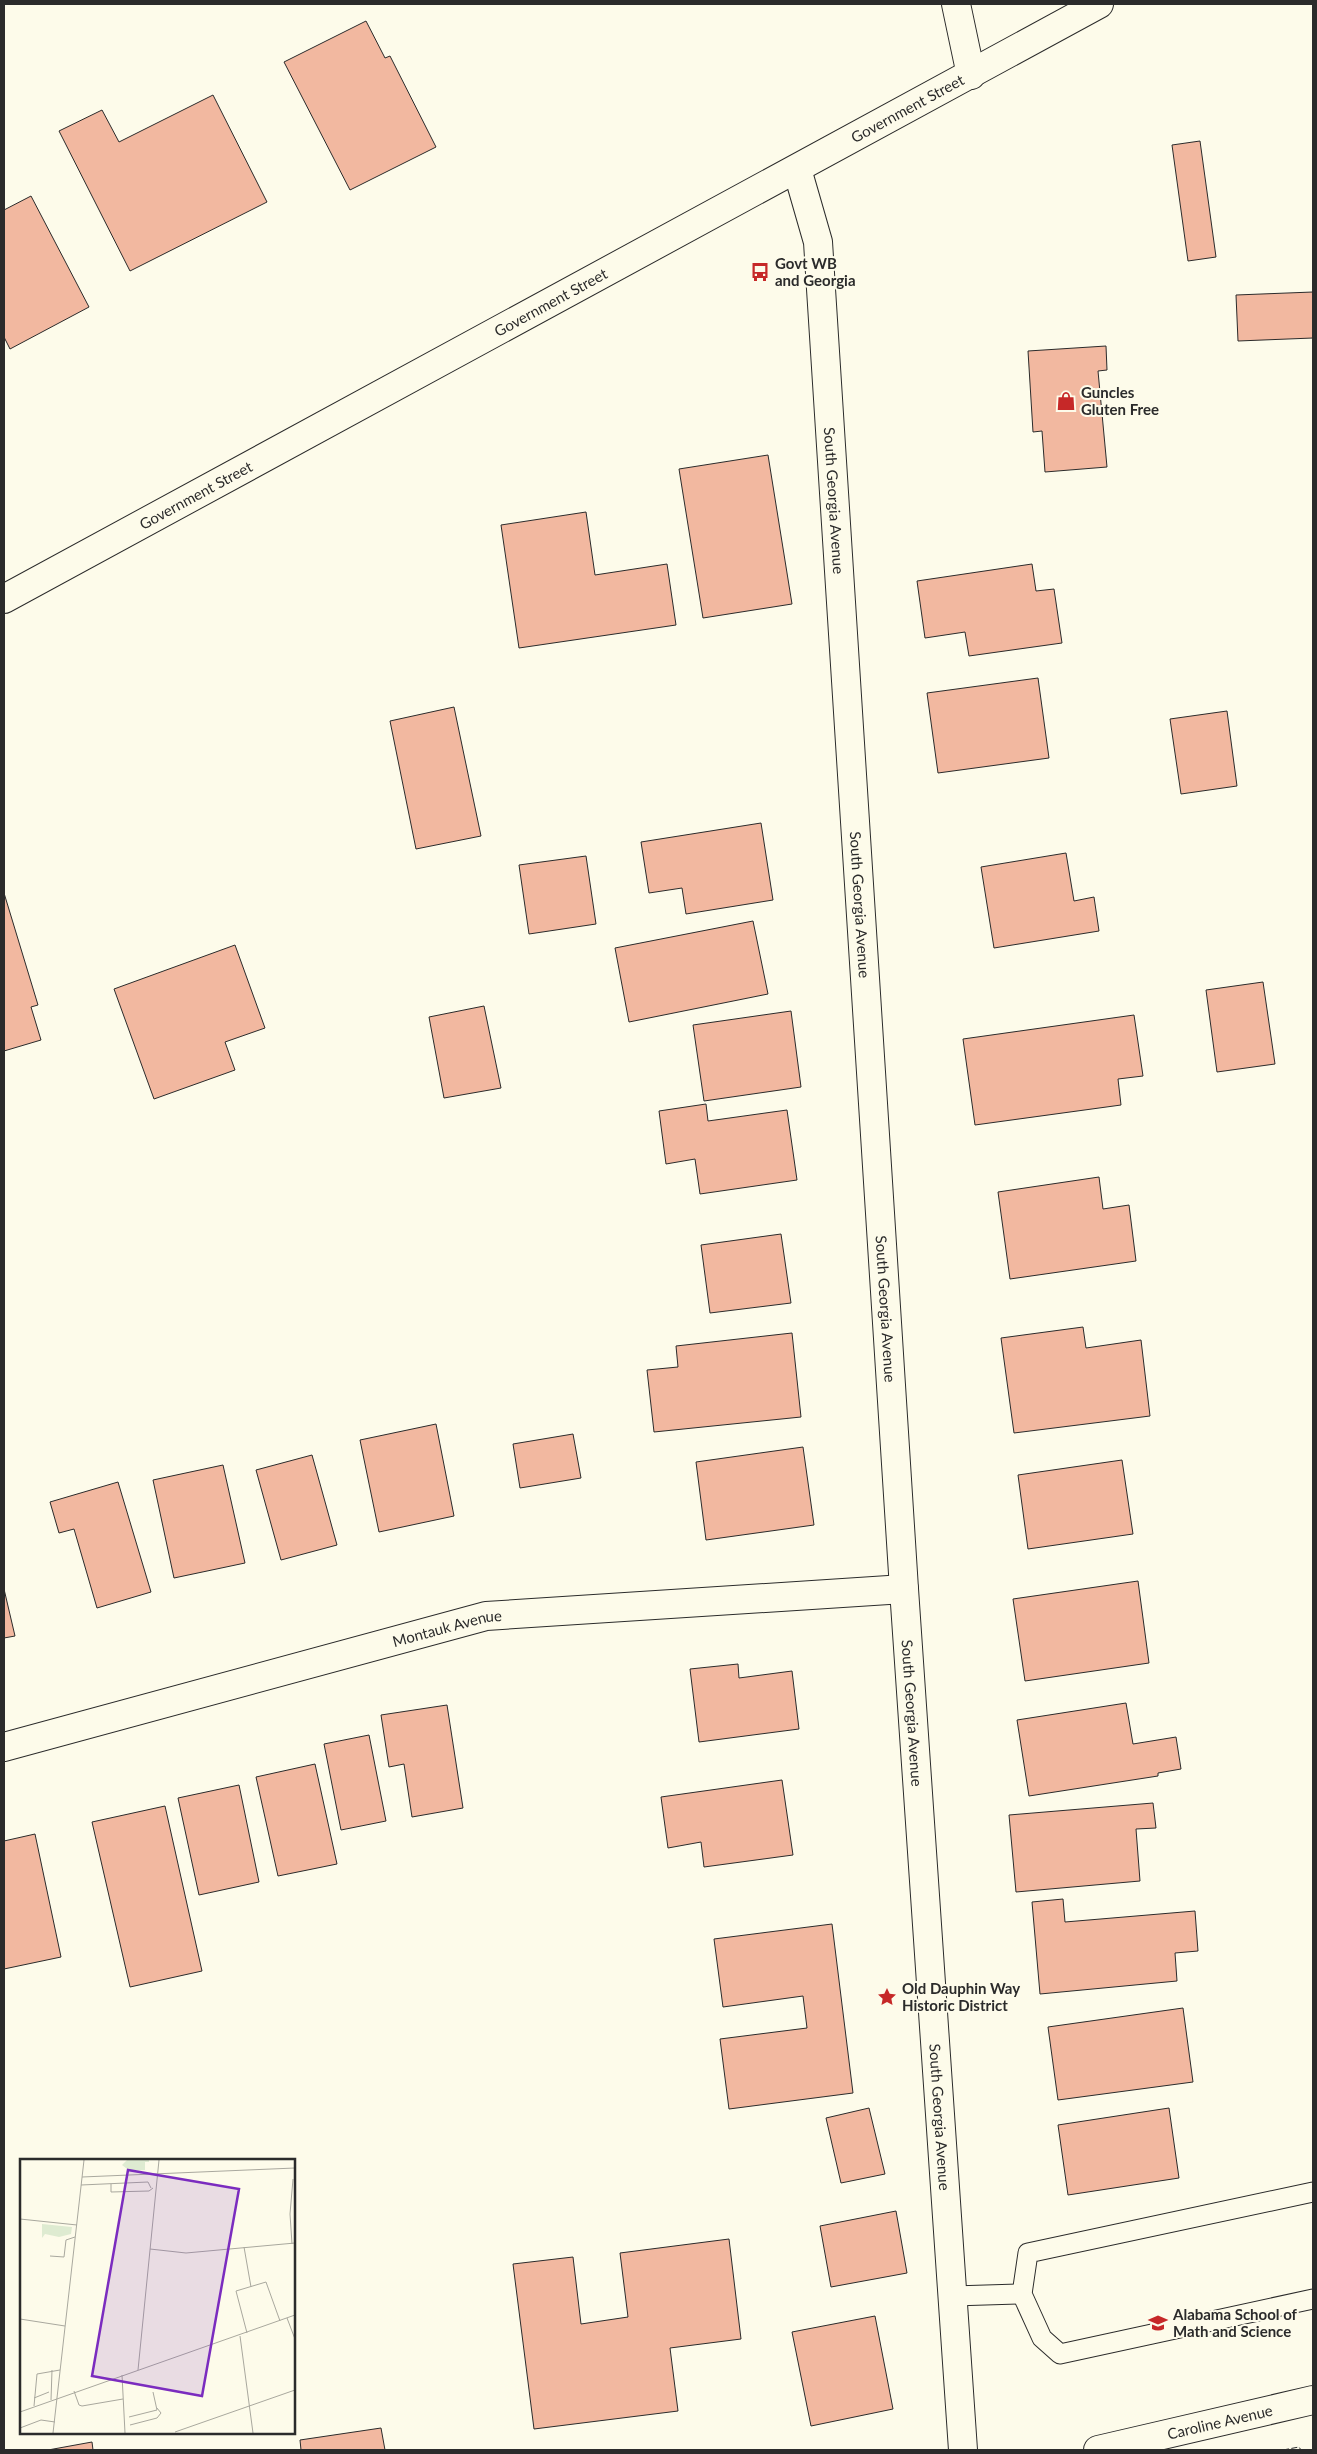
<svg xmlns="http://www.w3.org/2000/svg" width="1317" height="2454" viewBox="0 0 1317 2454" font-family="Lato,sans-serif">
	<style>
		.building { fill: #f2b8a0; stroke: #2b2b2b }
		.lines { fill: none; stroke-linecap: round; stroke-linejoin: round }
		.lane-casing { stroke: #2b2b2b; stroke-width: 21 }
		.street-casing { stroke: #2b2b2b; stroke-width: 30 }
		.primary-casing { stroke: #2b2b2b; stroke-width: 30 }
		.lane { stroke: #fdfbea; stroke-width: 19 }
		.street { stroke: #fdfbea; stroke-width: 28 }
		.primary { stroke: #fdfbea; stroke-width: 28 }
		.fence { stroke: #2b2b2b; stroke-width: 1; stroke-dasharray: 6 2.5; stroke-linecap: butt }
		.labels { text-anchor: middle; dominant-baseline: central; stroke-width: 4; stroke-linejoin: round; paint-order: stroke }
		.street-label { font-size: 15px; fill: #2b2b2b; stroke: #fdfbea }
		.poi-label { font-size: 15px; font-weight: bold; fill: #2b2b2b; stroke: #fdfbea; text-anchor: start }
		.inset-road { fill: none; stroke: #a9a89e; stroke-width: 1 }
		.view { fill: #7b2cbf; fill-opacity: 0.15; stroke: #7b2cbf; stroke-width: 2.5 }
		.inset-edge { fill: none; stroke: #2b2b2b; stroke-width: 2.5 }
	</style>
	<rect width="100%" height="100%" fill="#fdfbea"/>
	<g class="building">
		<polygon points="366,21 385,58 390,56 436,147 350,190 284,62"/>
		<polygon points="213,95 267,202 130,271 59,131 102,110 119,142"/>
		<polygon points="1200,141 1216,257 1188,261 1172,145"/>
		<polygon points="31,196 89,307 10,349 4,337 4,210"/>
		<polygon points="1313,292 1313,338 1238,341 1236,295"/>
		<polygon points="1106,346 1107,370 1098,371 1107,467 1045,472 1042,431 1033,432 1028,351"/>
		<polygon points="768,455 792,604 703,618 679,469"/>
		<polygon points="586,512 595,575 667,564 676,625 519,648 501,525"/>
		<polygon points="1032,564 1036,591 1054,589 1062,643 969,656 965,632 925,638 917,581"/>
		<polygon points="1038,678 1049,758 938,773 927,693"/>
		<polygon points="454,707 481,836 416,849 390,721"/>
		<polygon points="1227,711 1237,786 1181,794 1170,719"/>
		<polygon points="761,823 773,900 686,914 682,888 649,893 641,842"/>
		<polygon points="1066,853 1074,901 1094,897 1099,931 994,948 981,867"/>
		<polygon points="586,856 596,924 529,934 519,865"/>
		<polygon points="4,893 38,1005 31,1007 41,1040 4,1051"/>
		<polygon points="753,921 768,994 629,1022 615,948"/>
		<polygon points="235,945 265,1028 225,1042 235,1070 154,1099 114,989"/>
		<polygon points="1263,982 1275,1064 1217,1072 1206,990"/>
		<polygon points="484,1006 501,1088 444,1098 429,1017"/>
		<polygon points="791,1011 801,1087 704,1101 693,1025"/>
		<polygon points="1134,1015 1143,1076 1118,1079 1121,1105 975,1125 963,1039"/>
		<polygon points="706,1104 708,1121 787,1110 797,1180 700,1194 695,1159 666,1164 659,1111"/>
		<polygon points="1099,1177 1103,1209 1129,1205 1136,1261 1010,1279 998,1192"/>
		<polygon points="781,1234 791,1303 710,1313 701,1245"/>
		<polygon points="1083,1327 1086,1348 1141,1340 1150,1416 1014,1433 1001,1338"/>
		<polygon points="792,1333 801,1417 654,1432 647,1370 678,1367 676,1346"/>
		<polygon points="436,1424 454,1516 379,1532 360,1440"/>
		<polygon points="573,1434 581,1478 520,1488 513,1444"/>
		<polygon points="803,1447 814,1525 706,1540 696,1462"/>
		<polygon points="312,1455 337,1545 281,1560 256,1470"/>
		<polygon points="1122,1460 1133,1534 1028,1549 1018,1475"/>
		<polygon points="223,1465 245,1563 174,1578 153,1480"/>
		<polygon points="118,1482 151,1592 97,1608 74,1529 59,1533 50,1502"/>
		<polygon points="1138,1581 1149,1663 1025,1681 1013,1599"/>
		<polygon points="4,1589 15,1636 4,1638"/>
		<polygon points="738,1664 739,1678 792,1671 799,1729 699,1742 690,1669"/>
		<polygon points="1126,1703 1133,1744 1176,1737 1181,1769 1158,1773 1158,1776 1029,1796 1017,1720"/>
		<polygon points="447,1705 463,1808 412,1817 404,1764 389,1767 381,1715"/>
		<polygon points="369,1735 386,1821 341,1830 324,1744"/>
		<polygon points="315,1764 337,1864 278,1876 256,1777"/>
		<polygon points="782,1780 793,1855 704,1867 701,1842 668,1848 661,1797"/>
		<polygon points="239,1785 259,1882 199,1895 178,1798"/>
		<polygon points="1153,1803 1156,1828 1136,1829 1140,1881 1016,1892 1009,1815"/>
		<polygon points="165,1806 202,1971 130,1987 92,1822"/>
		<polygon points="35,1834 61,1957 4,1969 4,1841"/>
		<polygon points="1063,1899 1065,1922 1195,1911 1198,1951 1175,1953 1177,1981 1040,1994 1032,1902"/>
		<polygon points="832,1924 853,2093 729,2109 720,2039 807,2028 803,1996 723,2007 714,1939"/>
		<polygon points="1183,2008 1193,2082 1058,2100 1048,2027"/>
		<polygon points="869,2108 885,2174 841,2183 826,2118"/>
		<polygon points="1169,2108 1179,2178 1068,2195 1058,2125"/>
		<polygon points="896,2211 907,2273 831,2287 820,2226"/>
		<polygon points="729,2239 741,2339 670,2348 678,2411 534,2429 513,2264 573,2257 581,2324 628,2317 620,2253"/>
		<polygon points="875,2316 893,2409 811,2426 792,2332"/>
		<polygon points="381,2428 385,2450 301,2450 300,2440"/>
		<polygon points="92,2442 93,2450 48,2450"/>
	</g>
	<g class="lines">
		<g class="lane-casing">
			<g id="lane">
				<polyline points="1313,2192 1028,2253 1022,2294 1042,2338 1060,2354 1313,2299"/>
				<polyline points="953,2296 1022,2294"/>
			</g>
		</g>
		<g class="street-casing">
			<g id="street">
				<polyline points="956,4 971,75"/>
				<path id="s1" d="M797,169L818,242L904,1589L963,2450"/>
				<path id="s2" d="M4,1747L486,1616L904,1589"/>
				<path id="s3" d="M1098,2450L1313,2400"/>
			</g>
		</g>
		<g class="primary-casing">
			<g id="primary">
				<path id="s4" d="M4,599L1099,4"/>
			</g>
		</g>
		<use href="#lane" class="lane"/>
		<use href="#street" class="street"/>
		<use href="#primary" class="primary"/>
		<polyline class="fence" points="1283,2450 1299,2447 1301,2450"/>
	</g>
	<defs>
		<g id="bus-bare" transform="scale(1.5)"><path d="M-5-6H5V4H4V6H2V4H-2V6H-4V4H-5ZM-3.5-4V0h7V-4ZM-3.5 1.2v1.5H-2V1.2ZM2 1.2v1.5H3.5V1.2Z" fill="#c62828" stroke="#fdfbea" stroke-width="2.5" paint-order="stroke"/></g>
		<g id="shop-bare" transform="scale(1.5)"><path d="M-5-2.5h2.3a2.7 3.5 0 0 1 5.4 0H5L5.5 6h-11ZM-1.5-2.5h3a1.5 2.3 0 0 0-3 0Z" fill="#c62828" stroke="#fdfbea" stroke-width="2.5" paint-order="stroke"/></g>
		<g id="sight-bare" transform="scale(1.5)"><path d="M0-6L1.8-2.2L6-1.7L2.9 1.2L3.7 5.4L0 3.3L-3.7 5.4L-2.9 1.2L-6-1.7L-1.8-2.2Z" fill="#c62828" stroke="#fdfbea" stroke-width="2.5" paint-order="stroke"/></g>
		<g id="school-bare" transform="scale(1.5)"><path d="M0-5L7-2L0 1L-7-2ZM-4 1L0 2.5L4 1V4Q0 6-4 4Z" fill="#c62828" stroke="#fdfbea" stroke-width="2.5" paint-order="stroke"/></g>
	</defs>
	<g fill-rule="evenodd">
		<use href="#bus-bare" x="760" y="272"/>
		<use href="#shop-bare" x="1066" y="401"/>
		<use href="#sight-bare" x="887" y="1997"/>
		<use href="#school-bare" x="1158" y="2323"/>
	</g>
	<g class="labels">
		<g class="street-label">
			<text stroke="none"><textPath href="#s4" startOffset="1028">Government Street</textPath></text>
			<text stroke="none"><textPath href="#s4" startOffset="622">Government Street</textPath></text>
			<text stroke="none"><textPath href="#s4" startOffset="218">Government Street</textPath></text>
			<text stroke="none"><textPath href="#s1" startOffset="335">South Georgia Avenue</textPath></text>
			<text stroke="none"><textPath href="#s1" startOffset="740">South Georgia Avenue</textPath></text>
			<text stroke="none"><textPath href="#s1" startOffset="1145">South Georgia Avenue</textPath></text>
			<text stroke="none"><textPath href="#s2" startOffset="459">Montauk Avenue</textPath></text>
			<text stroke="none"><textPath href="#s1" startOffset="1550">South Georgia Avenue</textPath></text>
			<text stroke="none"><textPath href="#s1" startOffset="1955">South Georgia Avenue</textPath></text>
			<text stroke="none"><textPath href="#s3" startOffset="125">Caroline Avenue</textPath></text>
		</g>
		<g class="poi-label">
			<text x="775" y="263">Govt WB<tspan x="775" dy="17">and Georgia</tspan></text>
			<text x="1081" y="392">Guncles<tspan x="1081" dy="17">Gluten Free</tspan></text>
			<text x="902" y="1988">Old Dauphin Way<tspan x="902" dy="17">Historic District</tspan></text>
			<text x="1173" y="2314">Alabama School of<tspan x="1173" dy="17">Math and Science</tspan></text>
		</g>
	</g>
	<g transform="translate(20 2159)">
		<rect width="275" height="275" fill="#fdfbea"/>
		<path d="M107,1H129V3H125V11L110,12L102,6ZM22,65L52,68L51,75L39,78L25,75L22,79Z" fill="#deebd1"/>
		<path class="inset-road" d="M62,18L275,9M91,25V33L129,32L133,29M61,26L128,23L131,29M0,60L57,66M272,85L270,55L273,20M224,88L231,128M130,90L166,94L275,84M30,97L44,98L46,81L55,78M267,159L275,180M0,160L45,167M227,174L216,132L246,123L260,162M220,177L233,274M118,211L139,1M102,216L105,274M54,232L59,246L62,247L103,240M14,239L29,233M31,241L32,211M14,247L17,215L40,211M0,253L275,156M109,258L137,251L133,233M110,266L137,259L141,254L137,249M0,269L21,261L35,263M155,273L275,231M33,274L64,1"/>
		<path class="view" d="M108,11L219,30L182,237L72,217Z"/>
		<rect width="275" height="275" class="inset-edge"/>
	</g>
	<rect width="1317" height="2454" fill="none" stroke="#2b2b2b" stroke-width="10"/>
</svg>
